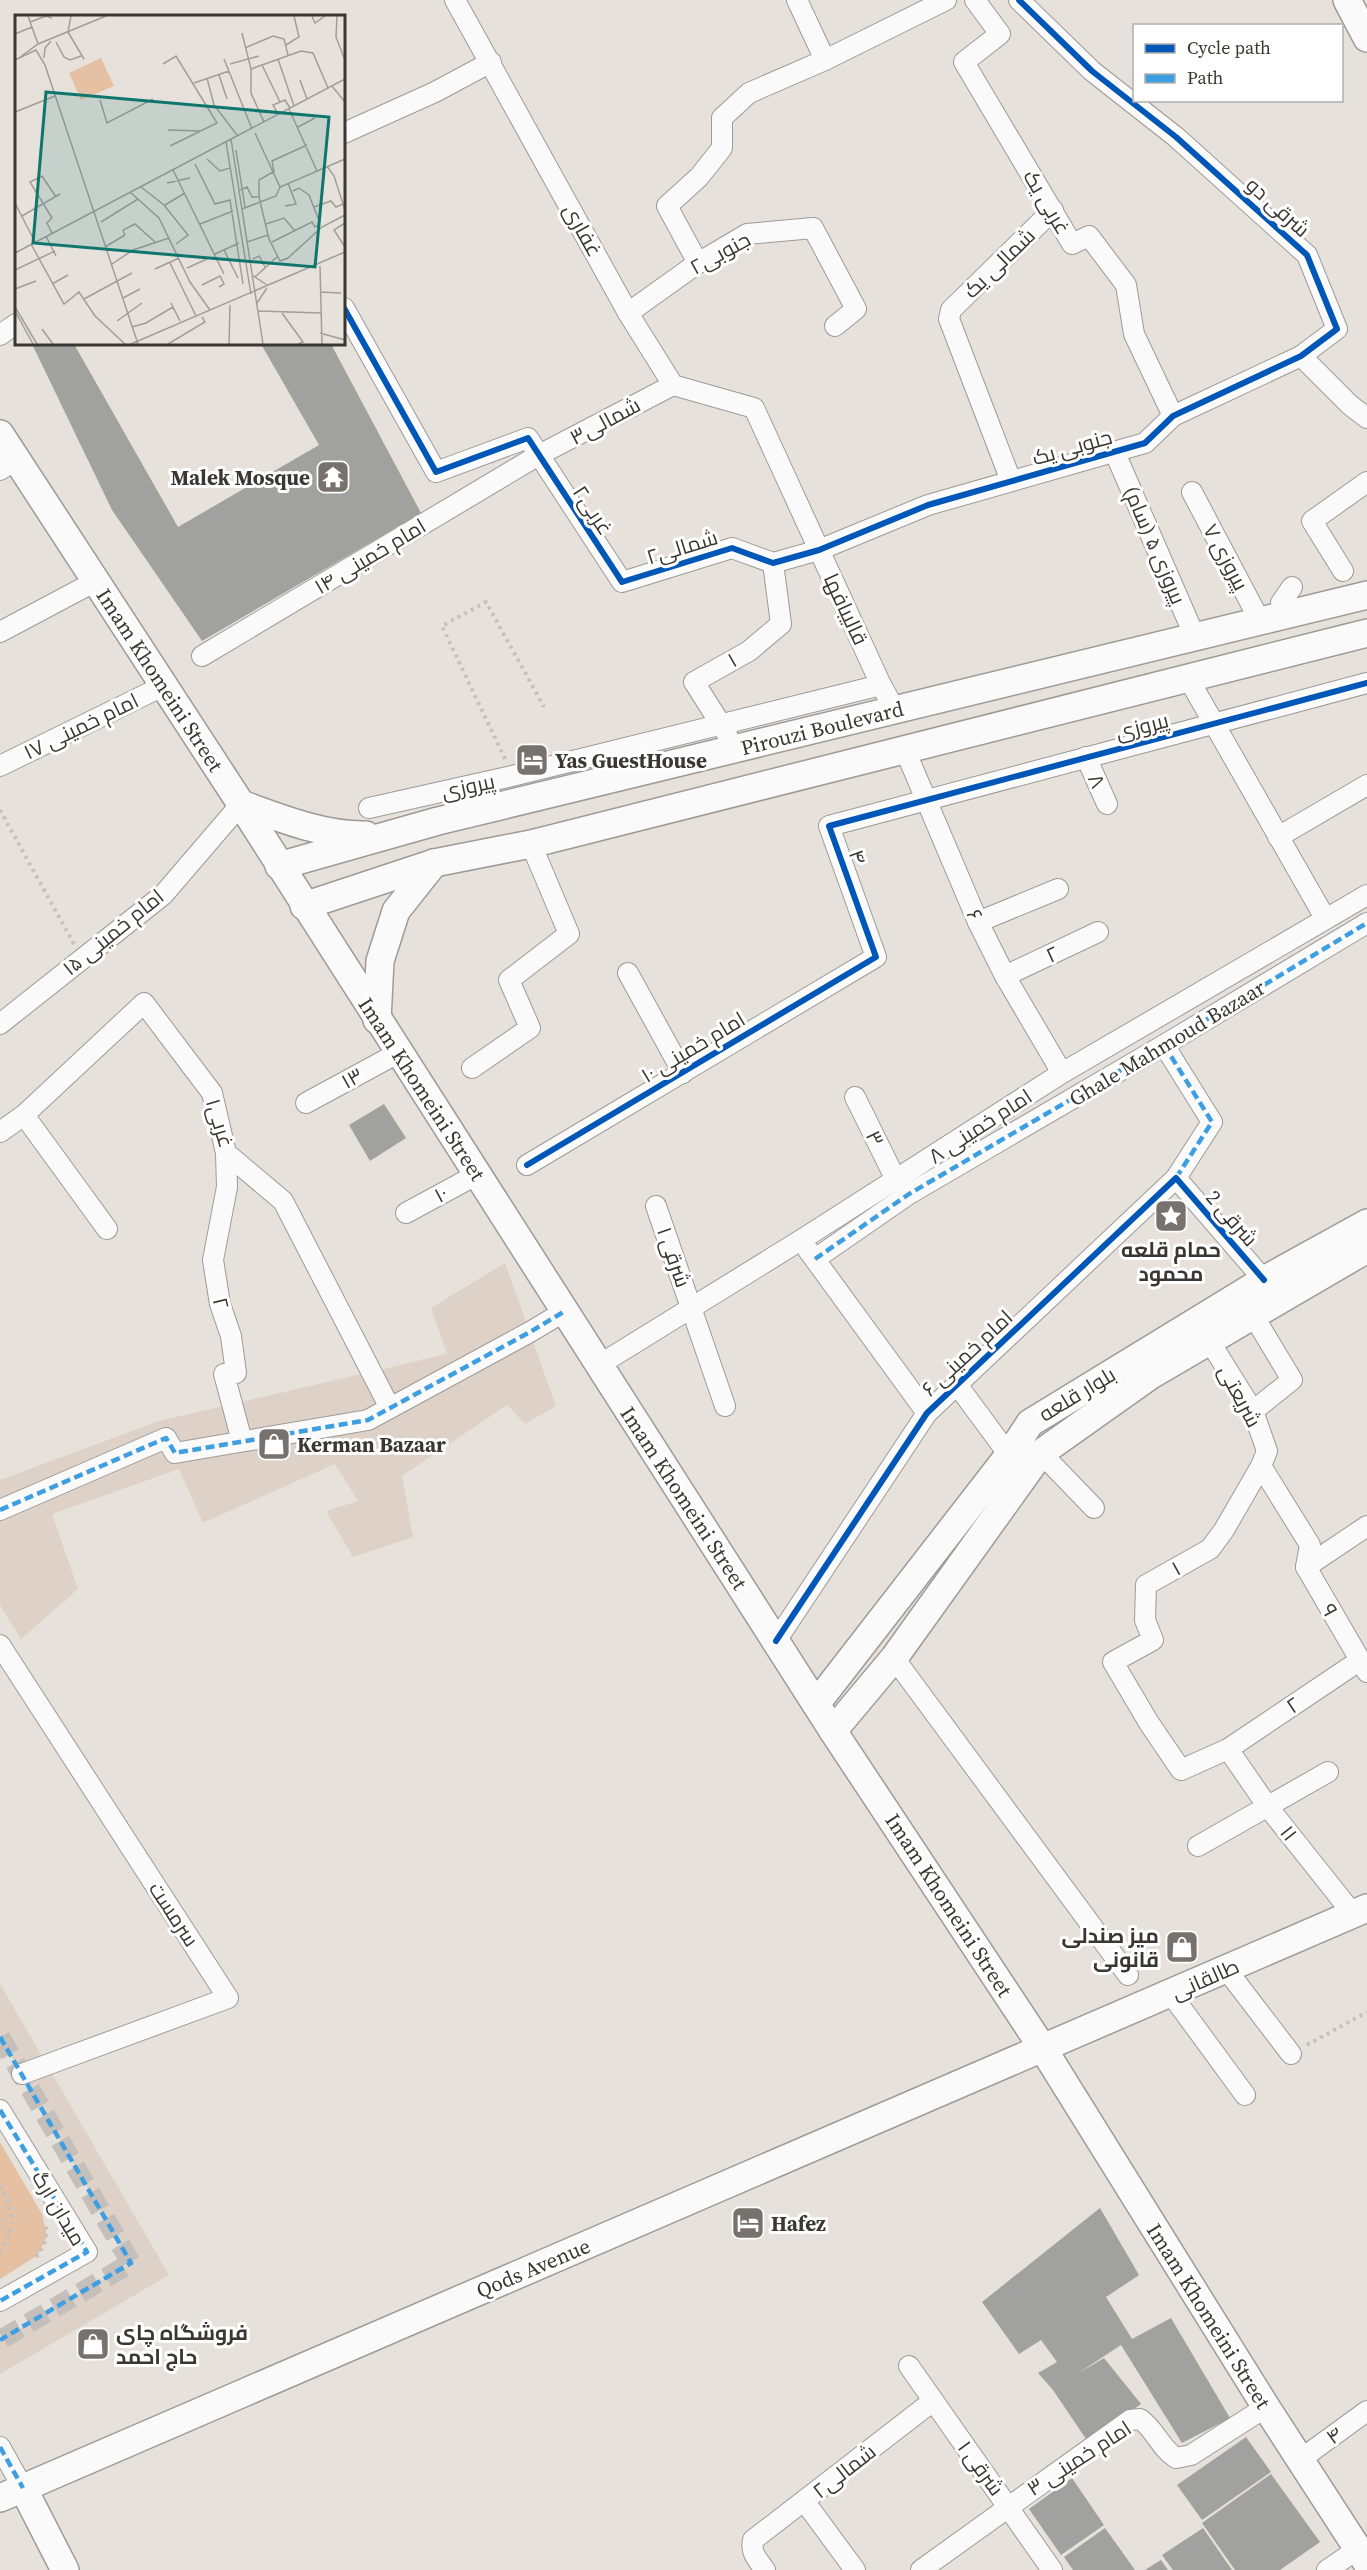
<svg xmlns="http://www.w3.org/2000/svg" width="1367" height="2570" viewBox="0 0 1367 2570" font-family="'Source Serif 4',Cairo,serif">
	<style>
		.built { fill: #ded2c8 }
		.green { fill: #e5c0a2 }
		.building { fill: #a1a1a0 }
		.lines { fill: none; stroke-linecap: round; stroke-linejoin: round }
		.street-tunnel { stroke: #c4bfba; stroke-width: 20; stroke-dasharray: 20 10; stroke-linecap: butt }
		.street-casing { stroke: #9e9a96; stroke-width: 22 }
		.secondary-casing { stroke: #9e9a96; stroke-width: 30 }
		.path { stroke: #c3c1c0; stroke-width: 4; stroke-dasharray: 3 4.5; stroke-linecap: butt }
		.street { stroke: #fbfafa; stroke-width: 20 }
		.secondary { stroke: #fbfafa; stroke-width: 27 }
		.quiet { stroke: #3e9ee2; stroke-width: 4.5; stroke-dasharray: 9 4.5; stroke-linecap: butt }
		.cycleway-casing { stroke: #fff; stroke-width: 10 }
		.cycleway { stroke: #0057b8; stroke-width: 6 }
		.labels { text-anchor: middle; dominant-baseline: central; stroke-width: 6; stroke-linejoin: round; paint-order: stroke }
		.street-label { font-size: 21px; fill: #3a3633; stroke: #fff }
		.poi-label { font-size: 21px; font-weight: bold; fill: #3a3633; stroke: #fff; text-anchor: start }
		.inset-road { fill: none; stroke: #a29d98; stroke-width: 1.5 }
		.view { fill: #0f766e; fill-opacity: 0.15; stroke: #0f766e; stroke-width: 3 }
		.inset-edge { fill: none; stroke: #3a3633; stroke-width: 3 }
	</style>
	<rect width="100%" height="100%" fill="#e7e1dc"/>
	<g class="built">
		<polygon points="505,1263 556,1406 525,1424 507,1405 402,1476 413,1537 353,1557 326,1511 358,1501 335,1464 203,1523 179,1469 52,1514 78,1589 21,1639 0,1605 0,1480 159,1421 447,1354 431,1308"/>
		<polygon points="0,1984 169,2275 0,2374 0,2340 131,2263 0,2037"/>
	</g>
	<polygon class="green" points="0,2142 42,2214 47,2235 38,2255 0,2279"/>
	<g class="building">
		<polygon points="32,344 74,344 178,527 319,445 261,344 331,344 421,513 202,641 112,510"/>
		<polygon points="384,1104 406,1138 370,1161 349,1125"/>
		<polygon points="1100,2208 1139,2275 1106,2297 1132,2339 1171,2318 1230,2418 1182,2443 1121,2345 1077,2374 1104,2358 1141,2404 1088,2442 1053,2390 1038,2373 1057,2362 1041,2340 1019,2354 982,2302"/>
		<polygon points="1246,2437 1271,2472 1202,2520 1177,2485"/>
		<polygon points="1271,2474 1320,2542 1280,2570 1235,2570 1202,2523"/>
		<polygon points="1072,2478 1104,2525 1061,2555 1029,2509"/>
		<polygon points="1105,2528 1135,2570 1073,2570 1064,2557"/>
		<polygon points="1203,2528 1232,2570 1173,2570 1162,2555"/>
		<polygon points="1161,2560 1168,2570 1145,2570"/>
	</g>
	<g class="lines">
		<polyline class="street-tunnel" points="0,2037 131,2263 0,2340"/>
		<g class="street-casing">
			<g id="street">
				<polyline points="455,0 628,313 673,385 754,408 881,685 895,710"/>
				<polyline points="797,0 825,60"/>
				<polyline points="975,0 1000,34 964,62 1072,244 1089,236 1126,285 1134,334 1173,416"/>
				<polyline points="344,133 435,92 491,62"/>
				<polyline points="698,263 667,206 699,177 722,148 722,118 749,93 825,60 946,0"/>
				<polyline points="344,308 436,472 528,438 622,582 732,548 773,563 819,550 928,505 1145,443 1173,416 1301,356 1337,329 1307,255 1176,137 1092,71 1019,0"/>
				<polyline points="628,313 698,263 747,234 813,228 856,309 835,326"/>
				<polyline points="0,335 16,324"/>
				<polyline points="1301,356 1350,405 1367,418"/>
				<polyline points="1115,453 1195,637"/>
				<polyline points="0,470 16,459"/>
				<polyline points="1011,481 949,319 951,310 1053,210"/>
				<polyline points="1192,492 1260,621"/>
				<polyline points="1343,571 1312,521 1367,482"/>
				<polyline points="1284,616 1281,603 1292,587"/>
				<polyline points="0,632 96,581"/>
				<polyline points="202,656 537,456 673,385"/>
				<polyline points="1188,678 1325,918"/>
				<polyline points="727,734 694,682 749,651 781,624 773,563"/>
				<polyline points="905,750 978,922 1005,976 1062,1073"/>
				<polyline points="1086,757 1107,804"/>
				<polyline points="0,766 163,686"/>
				<polyline points="369,808 512,776 881,685"/>
				<polyline points="1278,837 1367,785"/>
				<polyline points="978,922 1058,889"/>
				<polyline points="628,973 683,1073"/>
				<polyline points="1005,976 1098,932"/>
				<polyline points="0,1024 163,895 241,804"/>
				<polyline points="472,1068 530,1028 509,980 569,934 531,844"/>
				<polyline points="855,1097 896,1180"/>
				<polyline points="306,1103 398,1053"/>
				<polyline points="24,1115 107,1229"/>
				<polyline points="0,1132 24,1115 144,1003 212,1093 226,1153 283,1201 390,1408"/>
				<polyline points="226,1153 227,1187 213,1260 220,1304 231,1336 236,1373 224,1374 242,1441"/>
				<polyline points="527,1165 876,957 829,826 1367,683"/>
				<polyline points="1176,1178 1264,1280"/>
				<polyline points="656,1206 725,1406"/>
				<polyline points="406,1213 476,1175"/>
				<polyline points="808,1250 927,1413"/>
				<polyline points="815,1259 909,1194 1164,1045 1367,923"/>
				<polyline points="1210,1342 1253,1411 1267,1451 1261,1466 1310,1545 1306,1567 1367,1672"/>
				<polyline points="599,1365 801,1240 1062,1073 1367,895"/>
				<polyline points="958,1386 1009,1455"/>
				<polyline points="1253,1411 1292,1380 1253,1315"/>
				<polyline points="1041,1453 1094,1508"/>
				<polyline points="1261,1466 1224,1530 1210,1549 1146,1585 1145,1620 1153,1640 1113,1662 1149,1723 1181,1770 1228,1749 1359,1661"/>
				<polyline points="0,1510 166,1438 175,1453 368,1420 530,1332 565,1311"/>
				<polyline points="1306,1567 1367,1526"/>
				<polyline points="776,1641 927,1413 1176,1178 1212,1122 1164,1045"/>
				<polyline points="0,1645 228,1998 22,2074"/>
				<polyline points="894,1658 1128,1975"/>
				<polyline points="1228,1749 1268,1807 1353,1914"/>
				<polyline points="1198,1846 1328,1772"/>
				<polyline points="1226,1969 1291,2054"/>
				<polyline points="1171,1994 1245,2095"/>
				<polyline points="0,2110 87,2252 0,2301"/>
				<polyline points="909,2366 1052,2570"/>
				<polyline points="0,2447 23,2488"/>
				<polyline points="1301,2459 1367,2411"/>
				<polyline points="805,2502 855,2570"/>
				<path d="M765,2570C758,2560 750,2553 753,2540L933,2401"/>
				<path d="M921,2570L1130,2420L1140,2419C1155,2429 1160,2448 1176,2458L1191,2455L1266,2407"/>
				<polyline points="1327,2570 1358,2549"/>
			</g>
		</g>
		<g class="secondary-casing">
			<g id="secondary">
				<polyline points="1347,0 1367,38"/>
				<polyline points="0,434 241,804 833,1731 1042,2047 1266,2407 1367,2563"/>
				<path d="M241,804C280,818 324,836 366,835"/>
				<polyline points="279,866 438,821 1367,595"/>
				<polyline points="304,906 434,863 531,844 1367,633"/>
				<polyline points="377,1020 380,961 396,911 434,863"/>
				<polyline points="816,1704 1009,1455 1030,1423 1264,1280 1367,1223"/>
				<polyline points="833,1731 894,1658 1041,1453 1151,1375 1367,1249"/>
				<polyline points="23,2488 65,2570"/>
				<polyline points="0,2498 1367,1908"/>
			</g>
		</g>
		<g class="path">
			<polyline points="505,759 442,626 486,602 544,707"/>
			<polyline points="0,810 74,944"/>
			<polyline points="1307,2045 1367,2012"/>
			<path d="M0,2186C13,2209 17,2229 0,2251"/>
			<polyline points="0,2219 0,2221"/>
			<path d="M36,2257C45,2246 48,2236 45,2222"/>
		</g>
		<use href="#street" class="street"/>
		<use href="#secondary" class="secondary"/>
		<g class="quiet">
			<polyline points="1164,1045 1212,1122 1176,1178"/>
			<polyline points="815,1259 909,1194 1164,1045 1367,923"/>
			<polyline points="0,1510 166,1438 175,1453 368,1420 530,1332 565,1311"/>
			<polyline points="0,2037 131,2263 0,2340"/>
			<polyline points="0,2110 87,2252 0,2301"/>
			<polyline points="0,2447 23,2488"/>
		</g>
		<g class="cycleway-casing">
			<g id="cycleway">
				<polyline points="344,308 436,472 528,438 622,582 732,548 773,563 819,550 928,505 1145,443 1173,416 1301,356 1337,329 1307,255 1176,137 1092,71 1019,0"/>
				<polyline points="527,1165 876,957 829,826 1367,683"/>
				<polyline points="776,1641 927,1413 1176,1178 1264,1280"/>
			</g>
		</g>
		<use href="#cycleway" class="cycleway"/>
	</g>
	<defs>
		<g id="temple-square" transform="scale(1.725)"><rect x="-9" y="-9" width="18" height="18" rx="4" fill="#77726e" stroke="#fff"/><path d="M0-6L5-2H3V0L6.5 2.5H4V6H1.5V3h-3V6H-4V2.5H-6.5L-3 0V-2H-5Z" fill="#fff"/></g>
		<g id="hotel-square" transform="scale(1.725)"><rect x="-9" y="-9" width="18" height="18" rx="4" fill="#77726e" stroke="#fff"/><path d="M-6-4.5h1.5V1H6V5H4.5V3h-9V5H-6ZM-4 0a1.8 1.8 0 1 1 3.6 0ZM.5 0V-2.5h3Q6-2.5 6 0Z" fill="#fff"/></g>
		<g id="sight-square" transform="scale(1.725)"><rect x="-9" y="-9" width="18" height="18" rx="4" fill="#77726e" stroke="#fff"/><path d="M0-6L1.8-2.2L6-1.7L2.9 1.2L3.7 5.4L0 3.3L-3.7 5.4L-2.9 1.2L-6-1.7L-1.8-2.2Z" fill="#fff"/></g>
		<g id="shop-square" transform="scale(1.725)"><rect x="-9" y="-9" width="18" height="18" rx="4" fill="#77726e" stroke="#fff"/><path d="M-5-2.5h2.3a2.7 3.5 0 0 1 5.4 0H5L5.5 6h-11ZM-1.5-2.5h3a1.5 2.3 0 0 0-3 0Z" fill="#fff"/></g>
	</defs>
	<g fill-rule="evenodd">
		<use href="#temple-square" x="333" y="477"/>
		<use href="#hotel-square" x="532" y="760"/>
		<use href="#sight-square" x="1171" y="1216"/>
		<use href="#shop-square" x="274" y="1444"/>
		<use href="#shop-square" x="1182" y="1947"/>
		<use href="#hotel-square" x="748" y="2223"/>
		<use href="#shop-square" x="93" y="2344"/>
	</g>
	<g class="labels">
		<g class="street-label">
			<text transform="translate(1047 202) rotate(59)">غربی یک</text>
			<text transform="translate(1278 207) rotate(42)">شرقی دو</text>
			<text transform="translate(583 230) rotate(61)">غفاری</text>
			<text transform="translate(720 253) rotate(-29)">جنوبی۲</text>
			<text transform="translate(999 263) rotate(-44)">شمالی یک</text>
			<text transform="translate(605 421) rotate(-28)">شمالی۳</text>
			<text transform="translate(1072 447) rotate(-16)">جنوبی یک</text>
			<text transform="translate(593 510) rotate(57)">غربی۲</text>
			<text transform="translate(1155 545) rotate(67)">پیروزی ۵ (سام)</text>
			<text transform="translate(682 547) rotate(-17)">شمالی۲</text>
			<text transform="translate(370 556) rotate(-31)">امام خمینی ۱۴</text>
			<text transform="translate(1226 557) rotate(62)">پیروزی ۷</text>
			<text transform="translate(846 609) rotate(65)">قالیبافها</text>
			<text transform="translate(732 660) rotate(-30)">۱</text>
			<text transform="translate(160 680) rotate(57)">Imam Khomeini Street</text>
			<text transform="translate(81 726) rotate(-26)">امام خمینی ۱۷</text>
			<text transform="translate(1142 726) rotate(-14)">پیروزی</text>
			<text transform="translate(822 728) rotate(-14)">Pirouzi Boulevard</text>
			<text transform="translate(1097 781) rotate(66)">۸</text>
			<text transform="translate(468 786) rotate(-12)">پیروزی</text>
			<text transform="translate(858 857) rotate(70)">۴</text>
			<text transform="translate(975 915) rotate(65)">۶</text>
			<text transform="translate(113 932) rotate(-39)">امام خمینی ۱۵</text>
			<text transform="translate(1052 954) rotate(-25)">۲</text>
			<text transform="translate(1167 1043) rotate(-31)">Ghale Mahmoud Bazaar</text>
			<text transform="translate(693 1047) rotate(-31)">امام خمینی ۱۰</text>
			<text transform="translate(352 1078) rotate(-29)">۱۳</text>
			<text transform="translate(422 1089) rotate(57)">Imam Khomeini Street</text>
			<text transform="translate(220 1123) rotate(73)">غربی۱</text>
			<text transform="translate(980 1126) rotate(-33)">امام خمینی ۸</text>
			<text transform="translate(875 1138) rotate(64)">۳</text>
			<text transform="translate(441 1194) rotate(-28)">۱۰</text>
			<text transform="translate(1232 1218) rotate(49)">2 شرقی</text>
			<text transform="translate(674 1257) rotate(71)">۱ شرقی</text>
			<text transform="translate(221 1303) rotate(76)">۲</text>
			<text transform="translate(967 1353) rotate(-43)">امام خمینی ۶</text>
			<text transform="translate(1077 1394) rotate(-31)">بلوار قلعه</text>
			<text transform="translate(1240 1396) rotate(62)">شریعتی</text>
			<text transform="translate(684 1498) rotate(57)">Imam Khomeini Street</text>
			<text transform="translate(1176 1568) rotate(-29)">۱</text>
			<text transform="translate(1330 1610) rotate(61)">۹</text>
			<text transform="translate(1293 1705) rotate(-34)">۲</text>
			<text transform="translate(1289 1833) rotate(52)">۱۱</text>
			<text transform="translate(949 1905) rotate(57)">Imam Khomeini Street</text>
			<text transform="translate(174 1914) rotate(57)">سرمست</text>
			<text transform="translate(1205 1979) rotate(-24)">طالقانی</text>
			<text transform="translate(59 2208) rotate(59)">میدان ارگ</text>
			<text transform="translate(533 2268) rotate(-23)">Qods Avenue</text>
			<text transform="translate(1209 2316) rotate(58)">Imam Khomeini Street</text>
			<text transform="translate(1334 2435) rotate(-36)">۴</text>
			<text transform="translate(1079 2458) rotate(-33)">امام خمینی ۳</text>
			<text transform="translate(981 2468) rotate(54)">شرقی ۱</text>
			<text transform="translate(844 2471) rotate(-38)">شمالی۲</text>
		</g>
		<g class="poi-label">
			<text x="310" y="477" text-anchor="end">Malek Mosque</text>
			<text x="555" y="760">Yas GuestHouse</text>
			<text x="1171" y="1249" text-anchor="middle">حمام قلعه<tspan x="1171" dy="24">محمود</tspan></text>
			<text x="297" y="1444">Kerman Bazaar</text>
			<text x="1159" y="1935" text-anchor="end">میز صندلی<tspan x="1159" dy="24">قانونی</tspan></text>
			<text x="771" y="2223">Hafez</text>
			<text x="116" y="2332">فروشگاه چای<tspan x="116" dy="24">حاج احمد</tspan></text>
		</g>
	</g>
	<g transform="translate(15 15)">
		<rect width="330" height="330" fill="#e7e1dc"/>
		<path d="M86,43L99,71L66,85L54,58Z" fill="#e5c0a2"/>
		<path class="inset-road" d="M13,1L23,29M56,1L53,17L69,44M297,1L300,8L310,1M322,1L321,22L330,45M15,7L31,1L37,3M227,18L236,54V78L249,107M0,19L17,12M41,27L49,42L55,45L66,41M271,30L284,22L279,1M230,33L258,21L269,24L273,40M4,43L23,29L91,1M29,43L30,33L36,26M209,44L237,114M263,44L279,91M0,45L21,35L30,50M148,49L161,41L202,108L155,131M215,49L244,41M30,50L123,329M247,50L265,87M236,54L286,36L298,38L313,73M204,60L212,84M192,63L199,90L222,120M285,65L292,84M179,68L214,56M317,71L330,87M85,85L92,108L138,84M274,94L302,156M0,97L40,81M263,99L258,90L270,85L275,93M283,112L300,103M153,115L185,116M240,118L265,172M216,124L248,329M211,127L236,279M221,135L230,192M192,144L205,156L215,153M180,149L200,189L215,185L228,269M312,151L319,161L330,195M158,155L209,259M258,157L244,165V182L254,224L265,246L273,243L307,212L330,200M259,157L257,146L292,130M152,168L175,163M126,172L149,190L173,220L161,229M225,175L232,172L237,182H244M278,176L284,173L294,180L305,208M115,177L144,203L175,267L195,295M0,188L20,227M150,190L170,178M270,191L281,189L273,168M299,192L316,186L321,192L328,189M227,194L261,181L265,172L330,144M7,201L45,179M86,207L123,184M330,208L319,215L330,232M185,209L218,196M251,209L269,203L280,216M37,218L32,208L37,203L15,167L27,161L41,182M110,220L108,215L120,209L140,227M31,221L41,241M232,227L253,220M257,227L297,207L300,212L305,209M16,229L49,289L64,277L80,301L110,329M90,232L110,220M209,235L223,263M0,238L330,64M200,239L224,228M238,244L244,241L250,252M155,248L181,301M97,249L118,235L154,223M305,251L307,329M172,253L192,244M140,254L164,243M0,255L40,236M237,260L252,270M240,262L262,242M37,269L53,260M187,270L205,261L209,269L204,272M0,274L21,266M305,277L326,278M108,283L125,274M69,284L117,258M156,288L165,306M242,288L252,273M0,292L22,329M243,296L306,298M1,298L18,329M267,298L288,327L283,329M102,306L127,288M117,312L131,308L158,292M27,314L38,329M305,318L330,325M116,329L330,237M153,329L190,307L187,302M214,329L215,290"/>
		<path class="view" d="M31,77L314,102L300,252L18,228Z"/>
		<rect width="330" height="330" class="inset-edge"/>
	</g>
	<rect x="1133" y="24" width="210" height="78" fill="#ffffff" stroke="#b0afad" stroke-width="1.5"/>
	<rect x="1145" y="44" width="30" height="9" fill="#0057b8" stroke="#b0afad" stroke-width="1.5"/>
	<text x="1187" y="54" font-size="18" fill="#3a3633">Cycle path</text>
	<rect x="1145" y="74" width="30" height="9" fill="#3e9ee2" stroke="#b0afad" stroke-width="1.5"/>
	<text x="1187" y="84" font-size="18" fill="#3a3633">Path</text>
</svg>
